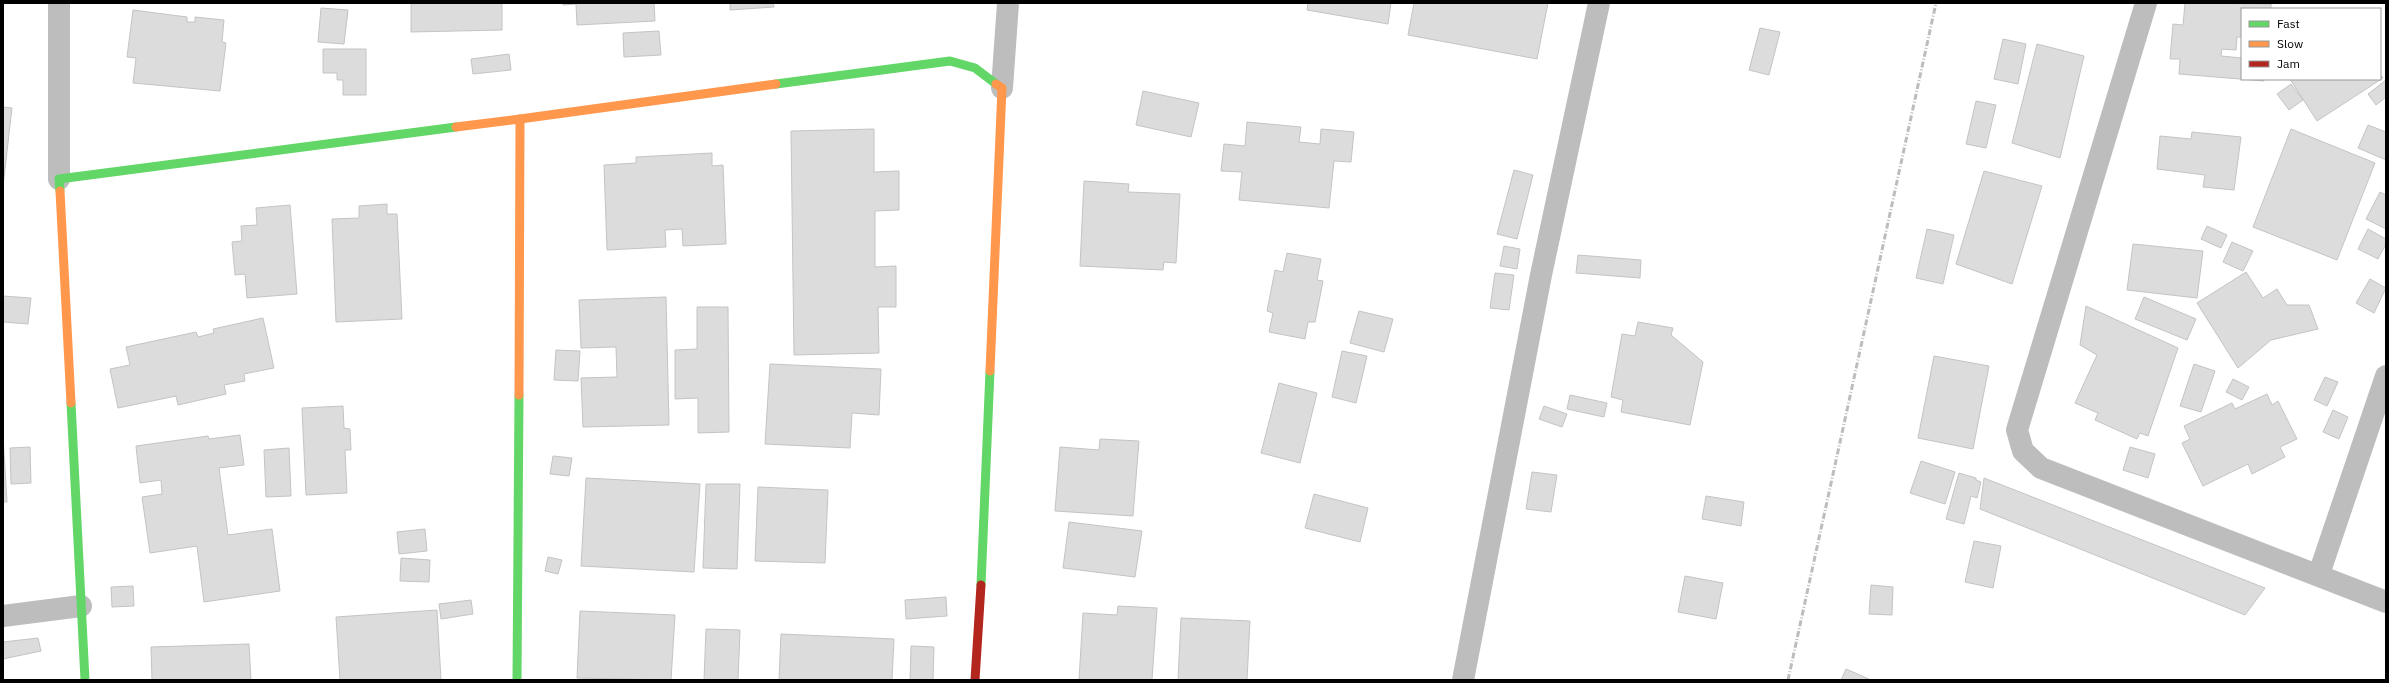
<svg xmlns="http://www.w3.org/2000/svg" width="2389" height="683" viewBox="0 0 2389 683" font-family="'IBM Plex Sans',sans-serif">
	<style>
		.building { fill: #dcdcdc; stroke: #c4c4c4 }
		.lines { fill: none; stroke-linecap: round; stroke-linejoin: round }
		.street { stroke: #bdbdbd; stroke-width: 22 }
		.fast { stroke: #63d668; stroke-width: 9 }
		.slow { stroke: #ff974d; stroke-width: 9 }
		.jam { stroke: #b3261e; stroke-width: 9 }
		.rail { stroke: #bdbdbd; stroke-width: 3; stroke-dasharray: 6 2 1 2; stroke-linecap: butt }
	</style>
	<rect width="100%" height="100%" fill="#fff"/>
	<g class="building">
		<polygon points="411,3 502,3 502,30 411,32"/>
		<polygon points="563,3 654,3 655,21 577,25 576,4 563,5"/>
		<polygon points="730,3 773,3 774,7 730,10"/>
		<polygon points="1308,3 1391,3 1388,24 1307,10"/>
		<polygon points="1414,3 1548,3 1537,59 1408,35"/>
		<polygon points="2185,3 2271,4 2271,9 2242,9 2242,37 2237,37 2236,50 2222,49 2221,56 2242,58 2242,79 2264,79 2264,81 2179,74 2180,59 2170,59 2173,24 2183,25"/>
		<polygon points="321,8 348,10 344,44 318,42"/>
		<polygon points="133,10 187,17 187,22 195,22 195,17 224,20 222,42 226,43 220,91 133,83 136,58 127,57"/>
		<polygon points="1760,28 1780,32 1769,75 1749,70"/>
		<polygon points="659,31 661,55 624,57 623,33"/>
		<polygon points="2003,39 2026,44 2018,84 1994,79"/>
		<polygon points="2037,44 2084,56 2060,158 2012,143"/>
		<polygon points="323,49 366,49 366,95 343,95 343,80 337,80 337,73 323,73"/>
		<polygon points="509,54 511,70 473,74 471,59"/>
		<polygon points="2380,74 2383,78 2317,121 2290,79 2380,79"/>
		<polygon points="2386,80 2386,97 2376,105 2368,94"/>
		<polygon points="2291,84 2303,100 2289,110 2277,94"/>
		<polygon points="1143,91 1199,103 1191,137 1136,125"/>
		<polygon points="1976,101 1996,105 1986,148 1966,144"/>
		<polygon points="3,107 12,108 3,186"/>
		<polygon points="1247,122 1301,127 1299,142 1320,144 1321,129 1354,132 1351,162 1334,161 1329,208 1239,200 1242,172 1221,171 1224,144 1245,146"/>
		<polygon points="2368,125 2386,132 2386,160 2358,148"/>
		<polygon points="874,129 874,172 899,171 899,210 875,211 875,267 896,266 896,307 878,307 879,353 794,355 791,131"/>
		<polygon points="2291,129 2375,163 2337,260 2253,227"/>
		<polygon points="2192,132 2241,137 2234,190 2203,187 2205,175 2157,169 2160,136 2191,139"/>
		<polygon points="712,153 712,166 723,165 726,244 683,246 682,229 665,230 666,247 607,250 604,165 636,163 636,157"/>
		<polygon points="1514,170 1533,175 1517,239 1497,234"/>
		<polygon points="1984,171 2042,186 2012,284 1956,264"/>
		<polygon points="1084,181 1129,184 1128,192 1180,194 1176,263 1164,262 1163,270 1080,266"/>
		<polygon points="2380,192 2386,195 2386,229 2366,219"/>
		<polygon points="387,204 387,214 397,214 402,319 336,322 332,219 359,218 359,206"/>
		<polygon points="290,205 297,294 247,298 245,274 235,275 232,242 242,241 241,226 257,225 256,208"/>
		<polygon points="2207,226 2227,235 2221,248 2201,239"/>
		<polygon points="1927,229 1954,235 1943,284 1916,278"/>
		<polygon points="2368,229 2386,239 2386,244 2378,259 2358,249"/>
		<polygon points="2232,242 2253,251 2243,271 2223,262"/>
		<polygon points="2133,244 2203,251 2197,298 2127,290"/>
		<polygon points="1504,246 1520,249 1517,269 1500,266"/>
		<polygon points="1287,253 1321,259 1317,280 1323,281 1315,322 1308,322 1305,339 1269,332 1273,313 1267,311 1275,270 1283,272"/>
		<polygon points="1578,255 1641,260 1640,278 1576,273"/>
		<polygon points="2246,272 2263,298 2277,289 2287,305 2309,305 2318,329 2271,340 2238,368 2197,303"/>
		<polygon points="1495,273 1514,275 1509,310 1490,308"/>
		<polygon points="2370,279 2386,288 2374,313 2356,303"/>
		<polygon points="3,296 31,298 28,324 3,322"/>
		<polygon points="666,297 669,425 583,427 581,378 617,377 616,347 581,348 579,300"/>
		<polygon points="2144,297 2196,319 2187,340 2135,319"/>
		<polygon points="2086,306 2178,348 2148,436 2140,433 2137,439 2095,420 2098,413 2075,403 2097,355 2080,345"/>
		<polygon points="697,307 728,307 729,432 698,433 698,398 675,399 675,350 697,349"/>
		<polygon points="1359,311 1393,319 1384,352 1350,343"/>
		<polygon points="263,318 274,368 244,374 245,381 224,385 226,394 178,405 176,396 118,408 110,369 130,365 126,347 196,332 198,337 214,333 213,329"/>
		<polygon points="1638,322 1673,328 1671,335 1703,362 1690,425 1621,412 1623,400 1611,397 1622,334 1635,336"/>
		<polygon points="556,350 580,351 578,381 554,380"/>
		<polygon points="1342,351 1367,356 1356,403 1332,397"/>
		<polygon points="1934,356 1989,366 1973,449 1918,438"/>
		<polygon points="770,364 881,369 879,415 852,413 850,448 765,444"/>
		<polygon points="2194,364 2215,371 2201,412 2180,406"/>
		<polygon points="2325,377 2338,382 2327,406 2314,400"/>
		<polygon points="2233,379 2249,387 2242,400 2226,392"/>
		<polygon points="1279,383 1317,393 1300,463 1261,453"/>
		<polygon points="2267,394 2272,405 2278,401 2297,439 2280,447 2285,457 2252,474 2248,464 2203,486 2182,443 2190,439 2184,426 2232,403 2235,409"/>
		<polygon points="1570,395 1607,403 1604,417 1567,409"/>
		<polygon points="343,406 344,428 350,429 351,450 345,450 347,493 306,495 302,408"/>
		<polygon points="1544,406 1567,414 1562,427 1539,419"/>
		<polygon points="2333,410 2348,417 2339,439 2323,432"/>
		<polygon points="240,435 244,465 219,468 228,535 272,529 280,591 204,602 197,546 150,553 142,497 162,494 161,480 140,483 136,446 208,436 209,439"/>
		<polygon points="3,436 7,502 3,502"/>
		<polygon points="1100,439 1139,441 1133,516 1055,511 1060,447 1099,450"/>
		<polygon points="30,447 31,483 11,484 10,448"/>
		<polygon points="2130,447 2155,454 2148,478 2123,470"/>
		<polygon points="289,448 291,496 266,497 264,450"/>
		<polygon points="553,456 572,458 569,476 550,474"/>
		<polygon points="1921,461 1955,472 1945,504 1910,493"/>
		<polygon points="1532,472 1557,475 1551,512 1526,509"/>
		<polygon points="1959,473 1976,478 1976,480 1981,482 1977,498 1971,496 1964,524 1946,519"/>
		<polygon points="586,478 700,484 694,572 581,566"/>
		<polygon points="1984,478 2265,588 2245,615 1980,509"/>
		<polygon points="706,484 740,484 737,569 703,568"/>
		<polygon points="758,487 828,490 825,563 755,561"/>
		<polygon points="1314,494 1368,508 1360,542 1305,528"/>
		<polygon points="1706,496 1744,502 1741,526 1702,519"/>
		<polygon points="1069,522 1142,531 1135,577 1063,568"/>
		<polygon points="425,529 427,551 399,554 397,532"/>
		<polygon points="1974,541 2001,546 1993,588 1965,582"/>
		<polygon points="548,557 562,560 558,574 545,571"/>
		<polygon points="401,558 430,560 429,582 400,581"/>
		<polygon points="1685,576 1723,583 1716,619 1678,612"/>
		<polygon points="1871,585 1893,587 1892,615 1869,614"/>
		<polygon points="133,586 134,606 112,607 111,587"/>
		<polygon points="946,597 947,616 906,619 905,600"/>
		<polygon points="471,600 473,614 441,619 439,604"/>
		<polygon points="1118,606 1157,608 1152,680 1079,680 1083,613 1117,615"/>
		<polygon points="437,610 441,680 340,680 336,617"/>
		<polygon points="580,611 675,615 671,680 577,678"/>
		<polygon points="1181,618 1250,621 1247,680 1178,680"/>
		<polygon points="706,629 740,630 738,680 704,680"/>
		<polygon points="781,634 894,639 892,680 779,680"/>
		<polygon points="38,638 41,651 3,659 3,642"/>
		<polygon points="249,644 251,680 152,680 151,647"/>
		<polygon points="911,646 934,647 933,680 910,680"/>
		<polygon points="1846,669 1869,679 1868,680 1841,680"/>
	</g>
	<g class="lines">
		<g class="street">
			<polyline points="59,3 59,179"/>
			<polyline points="2146,3 2017,430 2023,451 2041,468 2386,602"/>
			<polyline points="1002,88 1008,3"/>
			<polyline points="2319,574 2386,376"/>
			<polyline points="3,616 81,606"/>
			<polyline points="1463,680 1541,275 1599,3"/>
		</g>
		<g class="fast">
			<polyline points="776,84 950,61 975,68 996,84"/>
			<polyline points="60,191 59,179 456,127"/>
			<polyline points="71,403 85,680"/>
			<polyline points="981,585 990,371"/>
			<polyline points="517,680 519,395"/>
		</g>
		<g class="slow">
			<polyline points="520,119 776,84"/>
			<polyline points="456,127 520,119 519,395"/>
			<polyline points="60,191 71,403"/>
			<polyline points="990,371 1002,88 996,84"/>
		</g>
		<polyline class="jam" points="975,680 981,585"/>
		<polyline class="rail" points="1788,680 1936,3"/>
	</g>
	<rect width="2389" height="683" fill="none" stroke="#000000" stroke-width="8"/>
	<rect x="2241" y="8" width="140" height="72" fill="#ffffff" stroke="#999999"/>
	<rect x="2249" y="21" width="20" height="6" fill="#63d668" stroke="#999999"/>
	<text x="2277" y="28" font-size="12" fill="#000000">Fast</text>
	<rect x="2249" y="41" width="20" height="6" fill="#ff974d" stroke="#999999"/>
	<text x="2277" y="48" font-size="12" fill="#000000">Slow</text>
	<rect x="2249" y="61" width="20" height="6" fill="#b3261e" stroke="#999999"/>
	<text x="2277" y="68" font-size="12" fill="#000000">Jam</text>
</svg>
